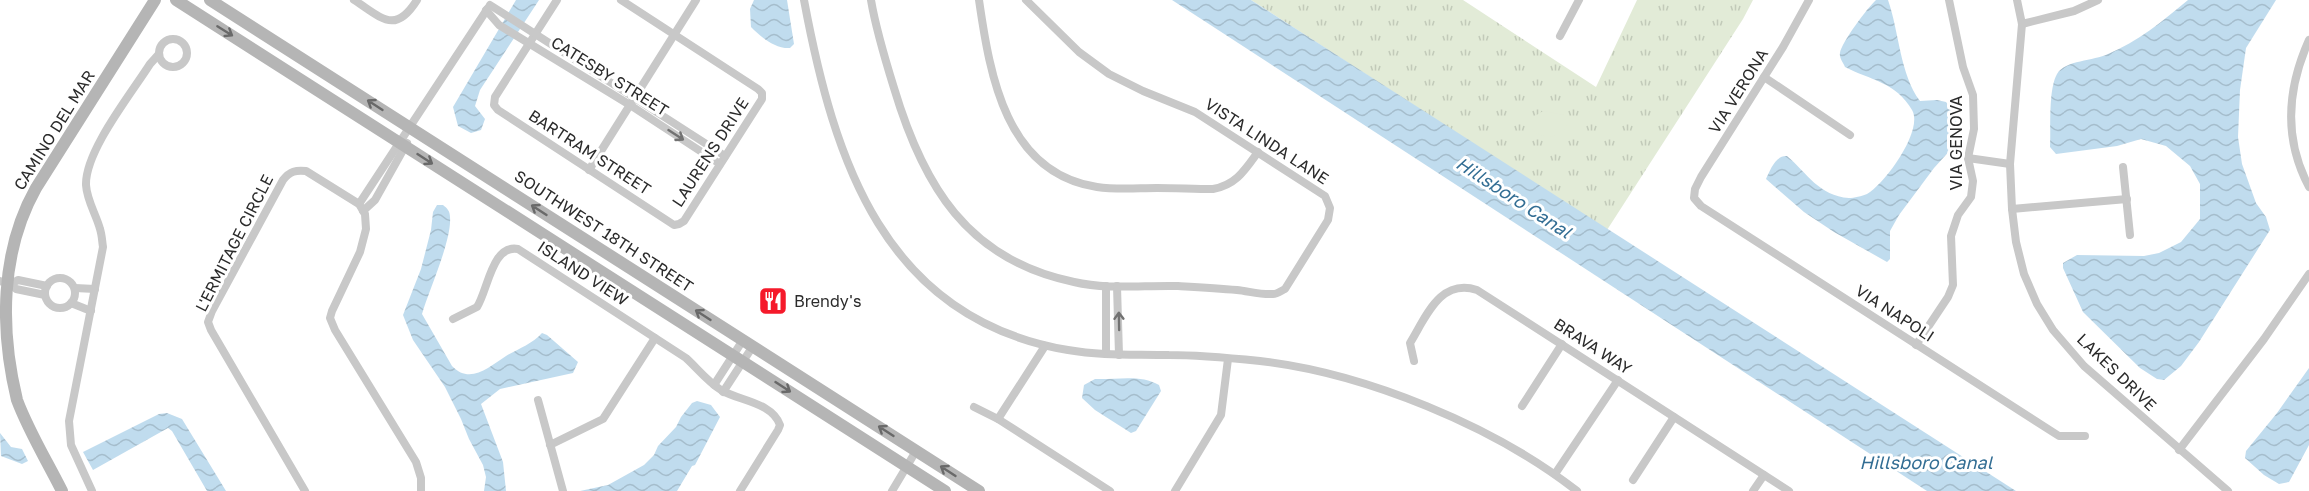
<svg xmlns="http://www.w3.org/2000/svg" width="2309" height="491" viewBox="0 0 2309 491" font-family="'Golos Text',sans-serif">
	<style>
		.grass { fill: url(#grass-tufts) }
		.pitch { fill: #e2ebd7 }
		.water { fill: url(#water-waves) }
		.lines { fill: none; stroke-linecap: round; stroke-linejoin: round }
		.street { stroke: #c8c8c8; stroke-width: 8 }
		.secondary { stroke: #b5b5b5; stroke-width: 12 }
		.oneway { stroke: #696969 }
		.oneway2 { stroke: #727272 }
		.labels { text-anchor: middle; dominant-baseline: central; stroke-width: 6; stroke-linejoin: round; paint-order: stroke }
		.street-label { font-size: 16px; fill: #2b2b2b; stroke: #fff }
		.poi-label { font-size: 16px; fill: #2b2b2b; stroke: #fff; text-anchor: start }
		.water-label { font-size: 18px; font-style: italic; fill: #336e94; stroke: #fff }
	</style>
	<defs>
		<pattern id="grass-tufts" width="24" height="20" patternUnits="userSpaceOnUse" patternTransform="scale(1.5)"><rect width="24" height="20" fill="#e2ebd7"/><path d="M3 7l-1-3M5 7V3M7 7l1-3M15 17l-1-3M17 17v-4M19 17l1-3" fill="none" stroke="#c2cab9"/></pattern>
		<pattern id="water-waves" width="16" height="10" patternUnits="userSpaceOnUse" patternTransform="scale(1.5)"><rect width="16" height="10" fill="#c0dcee"/><path d="M0 5q4-4 8 0t8 0" fill="none" stroke="#a5bdcc"/></pattern>
	</defs>
	<rect width="100%" height="100%" fill="#fff"/>
	<polygon class="grass" points="1251,0 1463,0 1596,87 1637,0 1753,0 1743,19 1607,230"/>
	<path class="pitch" d="M1543,111L1564,115L1567,126C1559,141 1539,139 1530,127V119Z"/>
	<g class="water">
		<polygon points="516,0 539,0 480,90 475,106 485,119 481,130 471,133 458,126 453,107"/>
		<path d="M754,0H787L794,44L790,48C775,49 761,37 751,27L750,9Z"/>
		<polygon points="1172,0 1251,0 2016,491 1927,491"/>
		<path d="M1876,0H1888C1899,31 1900,75 1920,101L1937,100L1946,102L1956,115L1957,134L1954,146L1934,168L1899,215L1890,231V259L1887,262L1834,232L1804,212L1766,179C1770,170 1776,155 1787,156C1807,173 1819,196 1849,198C1854,198 1862,196 1867,194C1885,184 1924,130 1912,110C1896,82 1870,80 1845,67C1843,62 1839,58 1840,53C1841,43 1868,7 1876,0Z"/>
		<path d="M2188,0H2276L2246,48L2240,90L2238,137L2242,164L2256,203L2266,217L2270,230L2199,342L2181,366L2164,380L2157,379L2140,368L2083,312L2063,268V263L2077,255L2144,256L2159,253L2181,242L2200,219V184L2190,166L2166,146L2141,139L2117,146L2056,154L2050,147C2051,129 2048,90 2057,74C2065,60 2094,61 2108,54C2137,42 2163,21 2188,0Z"/>
		<path d="M437,205H443C447,208 450,211 450,217C452,240 429,290 422,314L452,366C470,385 489,367 506,356C518,349 532,344 542,333L547,335L578,362L573,373L500,389L481,404L503,462L506,491H484L486,477L483,465L469,439L461,419L445,387L413,340L403,315L421,269L431,230L433,212Z"/>
		<polygon points="2309,368 2309,445 2289,482 2279,484 2264,475 2245,458 2246,451 2277,413"/>
		<path d="M1095,379C1115,380 1141,374 1159,385L1161,391L1136,431L1131,433L1095,410L1082,398L1084,385Z"/>
		<polygon points="697,401 711,405 720,417 695,465 692,466 677,491 580,491 608,485 644,465 654,455 658,446 676,427 681,417 692,403"/>
		<polygon points="167,413 182,419 226,491 207,491 172,431 168,428 93,470 83,452 159,414"/>
		<polygon points="0,433 11,447 22,449 28,461 22,464 1,456"/>
	</g>
	<g class="lines">
		<g class="street">
			<path d="M354,0C382,18 395,35 417,0"/>
			<polyline points="557,0 495,97 494,105 498,110 674,225 679,224 684,221 762,99 762,93 758,89 621,0"/>
			<path d="M804,0C834,160 884,319 1068,350C1102,356 1135,354 1169,355C1200,355 1230,358 1260,361C1365,373 1494,426 1577,491"/>
			<path d="M871,0C876,30 885,59 894,88C923,185 967,260 1074,282C1108,290 1143,285 1178,286C1197,287 1217,288 1237,290C1248,291 1261,295 1273,294C1277,294 1281,291 1285,289L1328,220L1330,208L1325,196L1195,112L1143,91L1109,74L1079,52L1026,0"/>
			<path d="M979,0C990,76 1006,173 1097,187C1117,190 1138,188 1157,188C1176,188 1194,189 1213,189C1236,185 1245,170 1258,152"/>
			<polyline points="1809,0 1783,47 1701,177 1695,189 1694,198 1701,206 2059,436 2085,436"/>
			<polyline points="2017,0 2022,24 2010,164 2012,209 2016,242 2024,274 2037,304 2053,330 2084,366 2228,491"/>
			<polyline points="490,5 725,156"/>
			<polyline points="486,10 499,25 630,105 720,164"/>
			<polyline points="2022,24 2074,11 2098,0"/>
			<polyline points="1560,36 1579,0"/>
			<circle cx="173" cy="53" r="14"/>
			<path d="M2309,40C2287,89 2283,138 2309,187"/>
			<polyline points="1764,77 1850,135"/>
			<polyline points="1968,158 2010,164"/>
			<polyline points="2123,167 2130,235"/>
			<polyline points="589,170 696,0"/>
			<polyline points="359,204 488,8"/>
			<polyline points="2012,209 2127,199"/>
			<polyline points="363,211 375,200 407,143"/>
			<circle cx="60" cy="293" r="15"/>
			<polyline points="0,281 11,284 16,289 45,295"/>
			<polyline points="11,284 18,280 47,286"/>
			<polyline points="1117,286 1119,355"/>
			<polyline points="75,288 95,289"/>
			<polyline points="71,303 91,311"/>
			<path d="M453,319L477,307C488,290 492,244 518,249L686,358C698,369 707,381 721,390C739,401 772,402 780,425L778,430L740,491"/>
			<polyline points="1916,345 1948,297 1953,285 1951,236 1958,215 1971,197 1973,181 1968,158 1974,129 1973,95 1963,67 1949,0"/>
			<polyline points="1106,354 1106,286"/>
			<path d="M1414,361L1410,343C1426,317 1440,278 1477,290L1789,491"/>
			<polyline points="714,385 743,340"/>
			<polyline points="723,392 753,346"/>
			<polyline points="538,400 563,491"/>
			<polyline points="1522,406 1562,344"/>
			<polyline points="974,407 998,419 1110,491"/>
			<polyline points="998,419 1045,346"/>
			<polyline points="550,445 603,419 655,338"/>
			<polyline points="2179,450 2264,339 2309,274"/>
			<polyline points="1555,474 1618,380"/>
			<polyline points="1633,480 1674,417"/>
			<path d="M92,491L71,445L69,421L103,247C102,241 102,235 100,229C96,214 87,201 86,185C85,151 131,94 150,64L159,54"/>
			<path d="M305,491L211,330L208,322L212,311L283,180C290,171 296,170 306,171L359,204L365,214L366,229L360,252L332,311L330,318L335,330L416,462L421,478V491"/>
			<polyline points="892,491 916,451"/>
			<polyline points="1175,491 1221,415 1228,359"/>
			<polyline points="1753,491 1764,475"/>
		</g>
		<g class="secondary">
			<polyline points="176,0 945,491"/>
			<polyline points="210,0 979,491"/>
			<path d="M62,491C47,461 29,432 17,400C0,330 0,252 36,188L155,0"/>
		</g>
	</g>
	<defs><path id="oneway-shaft" d="M-6 0H5M1.5-3L5.5 0L1.5 3" fill="none" stroke-width="1.6" stroke-linecap="round" stroke-linejoin="round" transform="scale(1.5)"/></defs>
	<g class="oneway">
		<use href="#oneway-shaft" transform="translate(225 31) rotate(32)"/>
		<use href="#oneway-shaft" transform="translate(375 105) rotate(-147)"/>
		<use href="#oneway-shaft" transform="translate(425 159) rotate(33)"/>
		<use href="#oneway-shaft" transform="translate(539 210) rotate(-147)"/>
		<use href="#oneway-shaft" transform="translate(703 315) rotate(-147)"/>
		<use href="#oneway-shaft" transform="translate(783 387) rotate(33)"/>
		<use href="#oneway-shaft" transform="translate(886 431) rotate(-147)"/>
		<use href="#oneway-shaft" transform="translate(948 471) rotate(-147)"/>
	</g>
	<g class="oneway2">
		<use href="#oneway-shaft" transform="translate(676 135) rotate(33)"/>
		<use href="#oneway-shaft" transform="translate(1119 321) rotate(-91)"/>
	</g>
	<defs>
		<g id="restaurant-square" transform="scale(1.5)"><rect x="-9" y="-9" width="18" height="18" rx="4" fill="#f51a2b" stroke="#fff"/><path d="M-5-6h1v4h1v-4h1v4h1v-4h1v5L-1.5 .5V6h-2V.5L-5-1ZM5-6V6H3V1.5H1.5Q1.5-4 5-6Z" fill="#fff"/></g>
	</defs>
	<g fill-rule="evenodd">
		<use href="#restaurant-square" x="773" y="301"/>
	</g>
	<g class="labels">
		<g class="street-label">
			<text transform="translate(610 76) rotate(32)">CATESBY STREET</text>
			<text transform="translate(1738 91) rotate(-58)">VIA VERONA</text>
			<text transform="translate(54 130) rotate(-58)">CAMINO DEL MAR</text>
			<text transform="translate(1267 141) rotate(33)">VISTA LINDA LANE</text>
			<text transform="translate(1956 143) rotate(-90)">VIA GENOVA</text>
			<text transform="translate(590 152) rotate(33)">BARTRAM STREET</text>
			<text transform="translate(710 152) rotate(-57)">LAURENS DRIVE</text>
			<text transform="translate(604 231) rotate(33)">SOUTHWEST 18TH STREET</text>
			<text transform="translate(234 243) rotate(-63)">L'ERMITAGE CIRCLE</text>
			<text transform="translate(583 273) rotate(33)">ISLAND VIEW</text>
			<text transform="translate(1895 313) rotate(33)">VIA NAPOLI</text>
			<text transform="translate(1593 346) rotate(33)">BRAVA WAY</text>
			<text transform="translate(2117 372) rotate(44)">LAKES DRIVE</text>
		</g>
		<g class="poi-label">
			<text x="794" y="301">Brendy's</text>
		</g>
		<g class="water-label">
			<text transform="translate(1514 197) rotate(33)">Hillsboro Canal</text>
			<text x="1926" y="462">Hillsboro Canal</text>
		</g>
	</g>
</svg>
